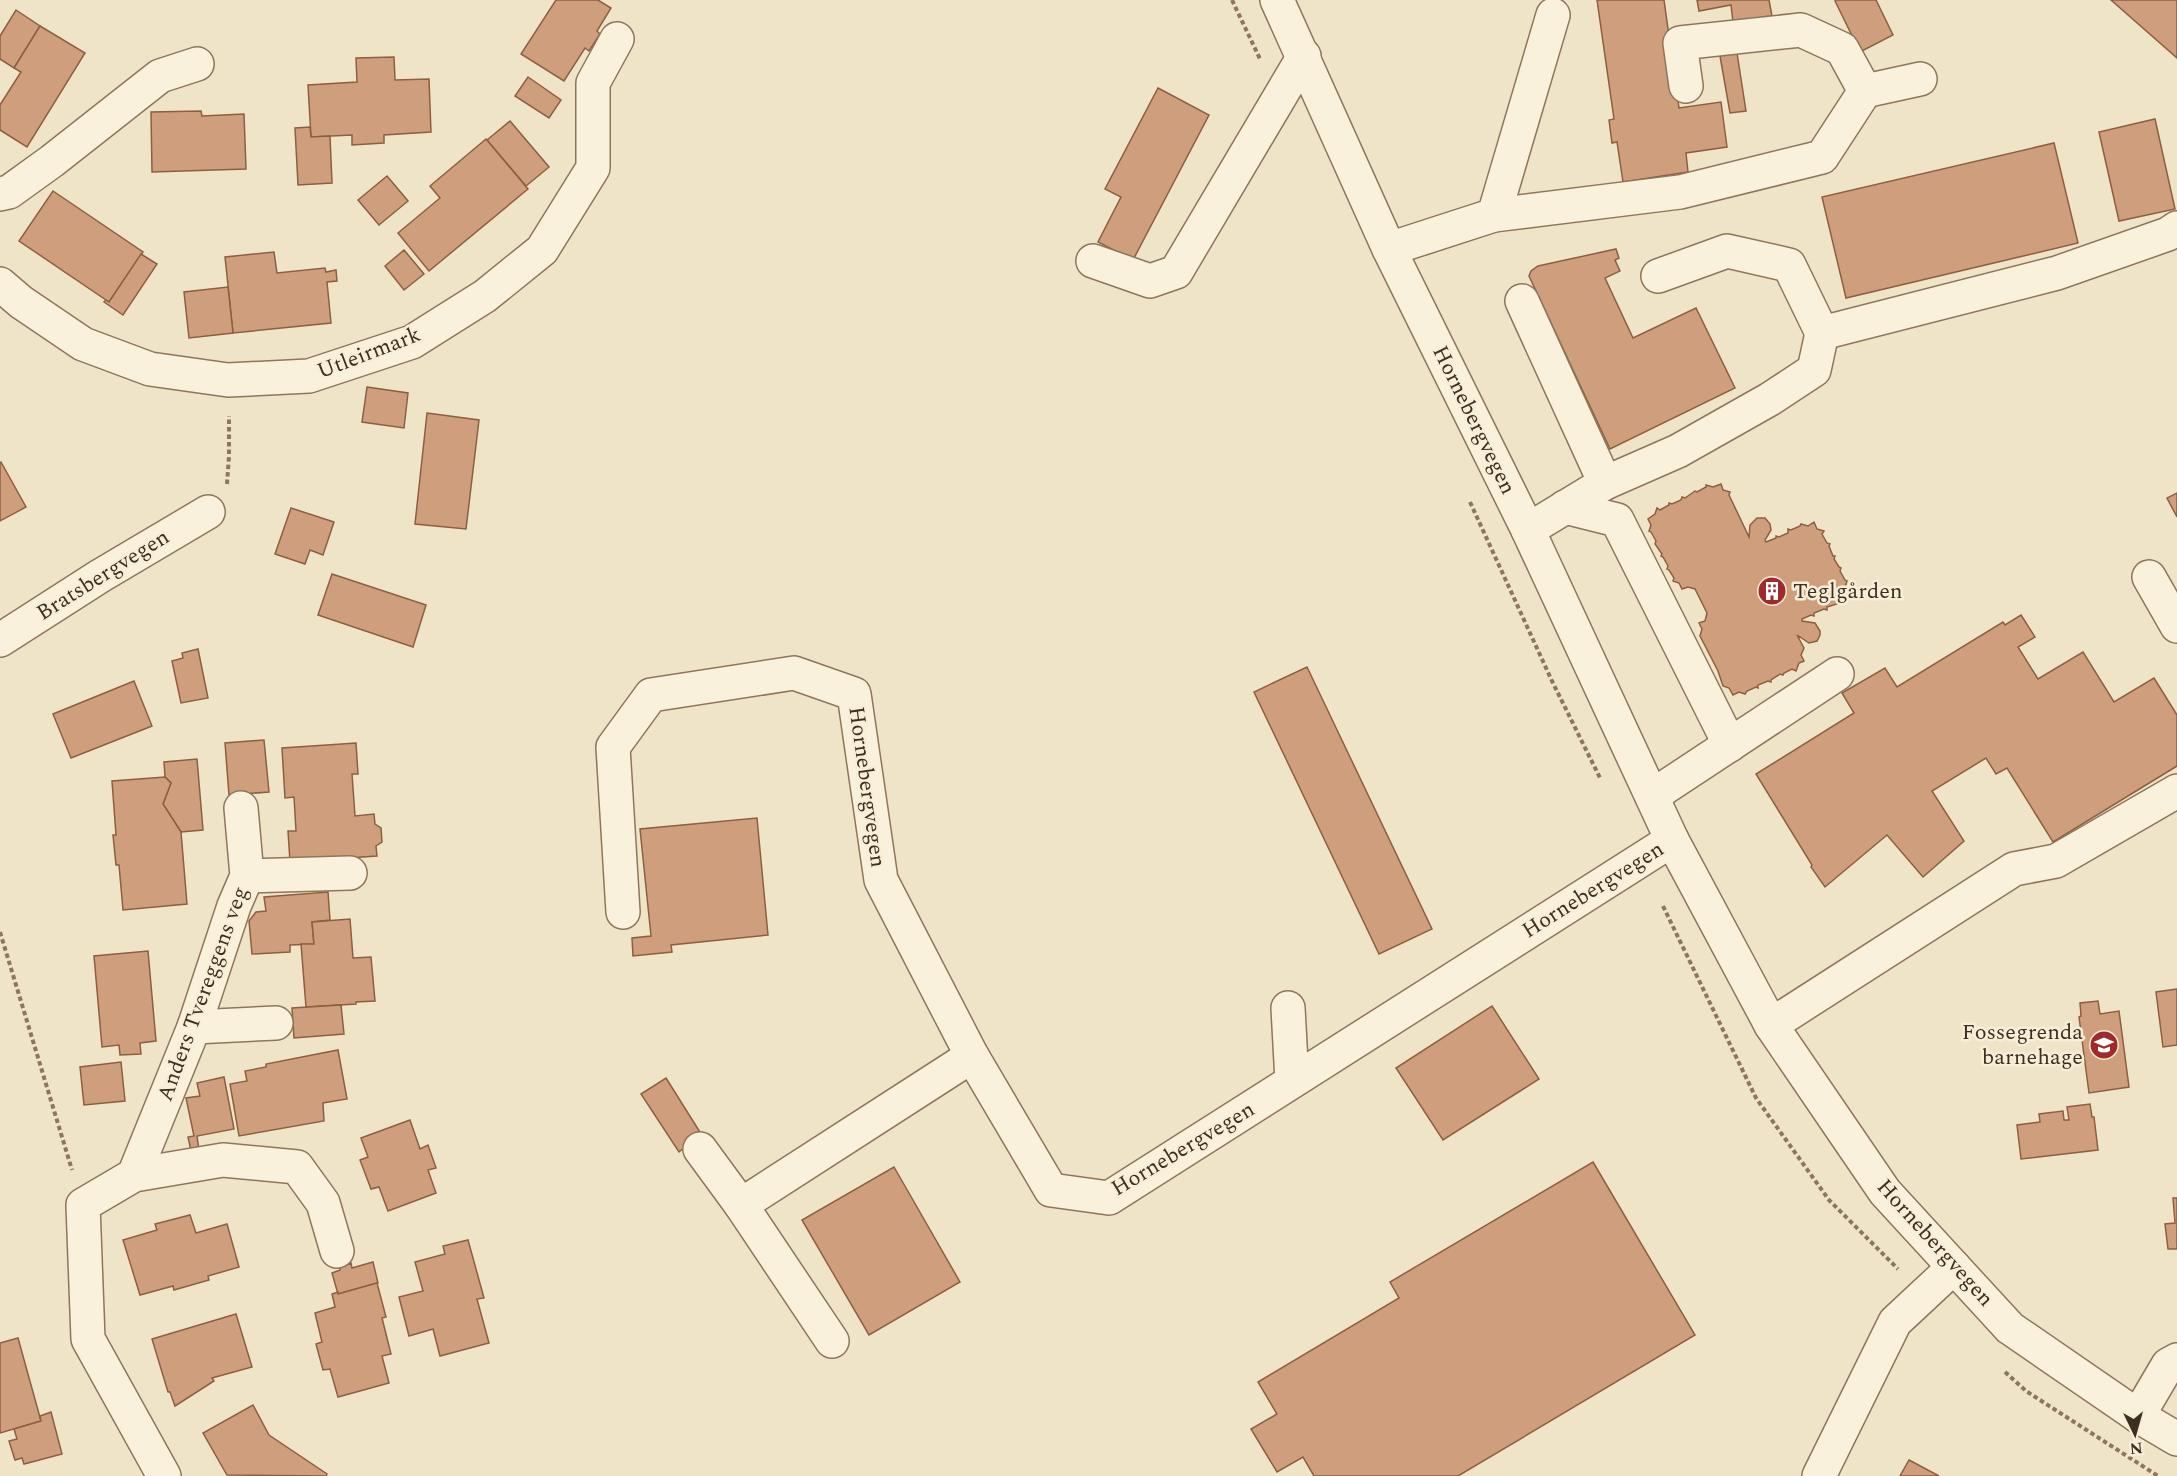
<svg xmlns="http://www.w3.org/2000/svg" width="2177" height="1476" viewBox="0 0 2177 1476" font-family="Spectral,serif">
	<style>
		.building { fill: #cf9f7d; stroke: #8d5f41; stroke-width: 1.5 }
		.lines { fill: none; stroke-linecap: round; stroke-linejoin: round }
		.minor-casing { stroke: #8d765c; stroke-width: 36 }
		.path { stroke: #8d765c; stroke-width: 4; stroke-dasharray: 4.5 3; stroke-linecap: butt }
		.minor { stroke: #faf1dc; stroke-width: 33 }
		.labels { text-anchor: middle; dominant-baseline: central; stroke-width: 5; stroke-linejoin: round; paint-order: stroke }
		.street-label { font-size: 22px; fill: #3d2e20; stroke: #f7eed8 }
		.poi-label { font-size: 22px; fill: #3d2e20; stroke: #f7eed8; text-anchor: start }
	</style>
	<rect width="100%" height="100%" fill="#f0e4c8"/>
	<g class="building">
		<polygon points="556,0 598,0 611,8 597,31 600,34 589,51 585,48 564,81 521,54"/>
		<polygon points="1597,0 1664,0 1679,108 1721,102 1727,147 1686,153 1688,172 1623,182 1617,142 1612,143 1609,120 1614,119"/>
		<polygon points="1697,0 1769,0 1772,16 1762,17 1763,22 1733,22 1731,5 1699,11"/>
		<polygon points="1836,0 1876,0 1893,35 1860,52 1835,1"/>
		<polygon points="2111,0 2177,0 2177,58"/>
		<polygon points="16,10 40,26 14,68 0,59 0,36"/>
		<polygon points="40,26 85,53 27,147 0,130 0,105 21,72 14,68"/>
		<polygon points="1737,53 1746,111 1730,113 1720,56"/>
		<polygon points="394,57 395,80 429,79 431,132 384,135 384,143 352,145 352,135 311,137 308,85 357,82 356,58"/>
		<polygon points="528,77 561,100 549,118 515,96"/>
		<polygon points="1158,88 1209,115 1133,260 1098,242 1121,197 1105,189"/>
		<polygon points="201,111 202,116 244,114 246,169 152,172 151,112"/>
		<polygon points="2155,119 2175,209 2119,221 2099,132"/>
		<polygon points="510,121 549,167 526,186 487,140"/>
		<polygon points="310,127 311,137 330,136 332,183 298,185 295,128"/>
		<polygon points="486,139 528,189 429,271 398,233 440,198 430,186"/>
		<polygon points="2054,143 2078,243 1846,298 1822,197"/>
		<polygon points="387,176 408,201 379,225 358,200"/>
		<polygon points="53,191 143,252 109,302 19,241"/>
		<polygon points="1616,249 1619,258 1615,260 1620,271 1605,278 1633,338 1696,308 1735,388 1610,449 1529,276 1531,271 1538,266"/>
		<polygon points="404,250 424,274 404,290 385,266"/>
		<polygon points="274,252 277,273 325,268 326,272 336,270 337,281 327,282 331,323 233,333 225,257"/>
		<polygon points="141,254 157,264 123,315 104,302 106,300 109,302"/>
		<polygon points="228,287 233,333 189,338 184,292"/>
		<polygon points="367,387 408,393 404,428 362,422"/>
		<polygon points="427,413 479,420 466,529 415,524"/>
		<polygon points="1,462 26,507 0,521 0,463"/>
		<polygon points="1721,484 1723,490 1730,492 1729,495 1749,537 1750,525 1757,518 1765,518 1770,524 1771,530 1765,540 1766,542 1776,538 1776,536 1779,537 1788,533 1788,529 1791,530 1800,526 1801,524 1808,526 1814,522 1817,529 1824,531 1822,534 1827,543 1830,544 1829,546 1833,556 1835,556 1834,559 1839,567 1841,568 1840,571 1845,580 1847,581 1845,588 1848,594 1842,597 1840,603 1827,607 1827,610 1824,609 1814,613 1814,616 1811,615 1802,619 1802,621 1815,623 1820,631 1820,635 1817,641 1809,643 1797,635 1804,648 1801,655 1804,661 1799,663 1796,671 1792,669 1784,673 1783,675 1780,674 1771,680 1771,682 1768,681 1758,685 1758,688 1756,687 1747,691 1745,694 1739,692 1733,695 1729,688 1723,686 1718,671 1700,636 1702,629 1699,623 1705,621 1707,613 1695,589 1688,587 1682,589 1679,583 1673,581 1674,578 1669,570 1667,569 1668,566 1663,557 1661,556 1662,554 1655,544 1656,541 1651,532 1649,531 1651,525 1648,519 1655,514 1657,508 1660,510 1669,505 1669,503 1672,504 1681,500 1682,497 1685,498 1695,491 1697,492 1706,487 1706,485 1713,487"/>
		<polygon points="2177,493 2177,517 2167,498"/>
		<polygon points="291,508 334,522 323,555 310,550 305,564 275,554"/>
		<polygon points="332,574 426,605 413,647 318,615"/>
		<polygon points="2021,615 2035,637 2018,647 2038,679 2083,652 2114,702 2154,678 2177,715 2177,766 2053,842 2007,768 1996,774 1986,758 1932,791 1964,841 1923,877 1887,835 1825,887 1811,867 1812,865 1756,774 1854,713 1842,693 1885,668 1897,687 2003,622 2005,625"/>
		<polygon points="198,649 208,698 181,703 172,661 183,658 182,653"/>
		<polygon points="1307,667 1432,929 1379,954 1254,692"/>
		<polygon points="134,681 152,726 71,758 53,714"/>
		<polygon points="264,740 269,792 229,795 225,743"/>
		<polygon points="356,743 358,774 352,774 355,816 374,814 375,824 381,828 382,842 376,846 377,856 290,862 288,831 296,831 294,797 285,798 282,748"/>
		<polygon points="197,759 203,830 181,832 163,804 171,783 165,777 164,762"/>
		<polygon points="165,777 171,783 163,804 181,832 187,904 123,910 119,865 116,865 113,835 116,835 112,781"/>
		<polygon points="757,818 768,935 671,945 672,952 633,956 632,938 651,936 640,829"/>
		<polygon points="328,892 330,920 312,922 314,944 290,945 290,952 252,954 249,921 256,912 266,911 264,897"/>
		<polygon points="350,919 353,958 371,957 375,1001 356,1002 356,1004 306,1007 301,944 314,944 312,922"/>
		<polygon points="148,951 156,1041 140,1043 141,1054 120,1055 119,1045 102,1047 94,956"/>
		<polygon points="2177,989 2177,1045 2163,1047 2156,992"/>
		<polygon points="2098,1001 2100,1014 2119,1011 2129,1087 2089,1093 2079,1017 2081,1016 2080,1003"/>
		<polygon points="341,1005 344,1034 294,1038 292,1008"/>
		<polygon points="1492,1006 1539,1079 1443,1140 1396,1068"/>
		<polygon points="338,1050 347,1099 323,1103 324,1121 239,1136 230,1084 247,1081 245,1071 266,1067 266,1064"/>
		<polygon points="121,1062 125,1101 84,1105 80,1067"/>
		<polygon points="224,1077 234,1129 197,1136 199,1150 191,1151 188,1137 194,1136 186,1098 200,1096 197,1083"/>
		<polygon points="666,1078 703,1137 690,1143 679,1152 641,1094"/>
		<polygon points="2090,1104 2092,1117 2094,1117 2098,1150 2021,1159 2017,1125 2040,1122 2039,1114 2063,1111 2064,1120 2069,1120 2067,1107"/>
		<polygon points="410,1120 420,1149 428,1145 436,1168 428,1170 436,1193 388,1211 379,1187 371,1189 360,1160 368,1157 361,1138"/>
		<polygon points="1593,1162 1695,1335 1458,1476 1314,1476 1303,1457 1277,1472 1251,1429 1277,1414 1258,1382 1399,1298 1390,1282"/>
		<polygon points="894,1167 960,1282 869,1335 802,1220"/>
		<polygon points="2173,1198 2177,1198 2177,1249 2168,1249 2165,1224 2175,1223"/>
		<polygon points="190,1215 196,1233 227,1224 239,1267 208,1276 209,1280 174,1290 173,1286 140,1295 123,1240 157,1230 155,1224"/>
		<polygon points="468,1240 484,1298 477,1299 489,1343 440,1356 433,1329 409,1336 399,1297 423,1291 415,1262 445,1254 443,1246"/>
		<polygon points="373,1262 378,1283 338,1294 332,1273 340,1270 339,1267 351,1263 352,1268"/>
		<polygon points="377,1283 386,1317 382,1318 391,1354 382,1356 389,1383 338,1397 330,1369 323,1370 316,1344 322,1342 315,1313 335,1307 332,1294 338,1292 338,1294"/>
		<polygon points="236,1314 252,1367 212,1378 214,1381 175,1406 170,1392 168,1392 152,1339"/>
		<polygon points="18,1338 41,1421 0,1433 0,1343"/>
		<polygon points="253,1405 269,1435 327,1474 326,1476 227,1475 203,1433"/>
		<polygon points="51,1412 62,1454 24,1464 22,1458 15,1460 9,1441 17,1439 14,1429 41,1421 40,1416"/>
		<polygon points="1909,1460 1939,1476 1900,1476"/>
	</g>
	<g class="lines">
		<g class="minor-casing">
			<g id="minor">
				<polyline points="1277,0 1389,249 1528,530 1672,840 1771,1025 1885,1192 2010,1328 2138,1416 2177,1439"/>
				<polyline points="1686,86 1680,43 1801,30 1842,49 1865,91"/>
				<polyline points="0,194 9,192 52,161 160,76 197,64"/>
				<polyline points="1494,215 1680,192 1822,157 1865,91 1920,79"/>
				<polyline points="1389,249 1494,215 1553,15"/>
				<polyline points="1093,261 1150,281 1176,272 1304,56"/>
				<polyline points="1658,276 1727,251 1789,265 1822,333"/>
				<polyline points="0,284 21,302 83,344 150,369 228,380 309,376 412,342 485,296 542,250 593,168 593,83 617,39"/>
				<polyline points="1522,301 1605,483"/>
				<polyline points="1565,507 1617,520 1730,745"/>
				<polyline points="1528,530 1605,483 1678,451 1770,399 1814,370 1822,333 2057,273 2168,234 2177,228"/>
				<polyline points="2149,577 2177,626"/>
				<polyline points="0,640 100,576 208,512"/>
				<polyline points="1652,796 1837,674"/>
				<polyline points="247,876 350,873"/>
				<polyline points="623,912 613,747 651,695 794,673 854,694 881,880 972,1056 1051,1190 1109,1198 1672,840"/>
				<polyline points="1288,1008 1292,1081"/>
				<polyline points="1771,1025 2014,869 2056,861 2177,791"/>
				<polyline points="194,1027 276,1023"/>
				<polyline points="700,1149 741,1205"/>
				<polyline points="134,1175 194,1027 234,906 247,876 241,808"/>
				<polyline points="832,1341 741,1205 972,1056"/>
				<polyline points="2138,1416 2168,1365 2177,1360"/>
				<polyline points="164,1476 88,1339 83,1205 134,1175 223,1160 297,1167 323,1203 337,1251"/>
				<polyline points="1819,1476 1895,1322 1954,1267"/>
			</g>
		</g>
		<g class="path">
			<polyline points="1232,0 1260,59"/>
			<polyline points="227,484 229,456 229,416"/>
			<polyline points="1470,502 1552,681 1601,780"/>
			<polyline points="1663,906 1756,1098 1829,1200 1898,1269"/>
			<polyline points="0,932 72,1170"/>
			<polyline points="2005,1372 2026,1391 2158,1476"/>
		</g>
		<use href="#minor" class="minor"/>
	</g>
	<defs>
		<g id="building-disc" transform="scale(1.5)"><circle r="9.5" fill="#9e2a2b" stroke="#f7eed8"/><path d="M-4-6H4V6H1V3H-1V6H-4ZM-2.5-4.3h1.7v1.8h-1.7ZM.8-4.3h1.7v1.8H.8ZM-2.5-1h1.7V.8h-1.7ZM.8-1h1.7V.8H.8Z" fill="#fff"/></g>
		<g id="school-disc" transform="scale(1.5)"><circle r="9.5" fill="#9e2a2b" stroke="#f7eed8"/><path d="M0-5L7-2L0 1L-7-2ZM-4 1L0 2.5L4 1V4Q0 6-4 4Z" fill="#fff"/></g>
	</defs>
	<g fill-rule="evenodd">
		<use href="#building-disc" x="1772" y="591"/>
		<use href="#school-disc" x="2104" y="1045"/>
	</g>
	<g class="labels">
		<g class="street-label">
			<text transform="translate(369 353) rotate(-21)">Utleirmark</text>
			<text transform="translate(1474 420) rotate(64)">Hornebergvegen</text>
			<text transform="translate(103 575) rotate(-32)">Bratsbergvegen</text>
			<text transform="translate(867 787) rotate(82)">Hornebergvegen</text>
			<text transform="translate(1593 890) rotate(-32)">Hornebergvegen</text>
			<text transform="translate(203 994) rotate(-70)">Anders Tvereggens veg</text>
			<text transform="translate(1183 1149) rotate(-31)">Hornebergvegen</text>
			<text transform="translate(1935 1243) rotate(48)">Hornebergvegen</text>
		</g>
		<g class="poi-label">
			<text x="1793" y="591">Teglgården</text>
			<text x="2083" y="1032" text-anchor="end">Fossegrenda<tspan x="2083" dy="25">barnehage</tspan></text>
		</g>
	</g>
	<g transform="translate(2135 1434) rotate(175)" stroke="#f7eed8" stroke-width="4.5" paint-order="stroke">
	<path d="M0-4.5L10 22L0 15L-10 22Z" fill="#3d2e20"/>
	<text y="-9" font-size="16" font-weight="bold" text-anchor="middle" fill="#3d2e20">N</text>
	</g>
</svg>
